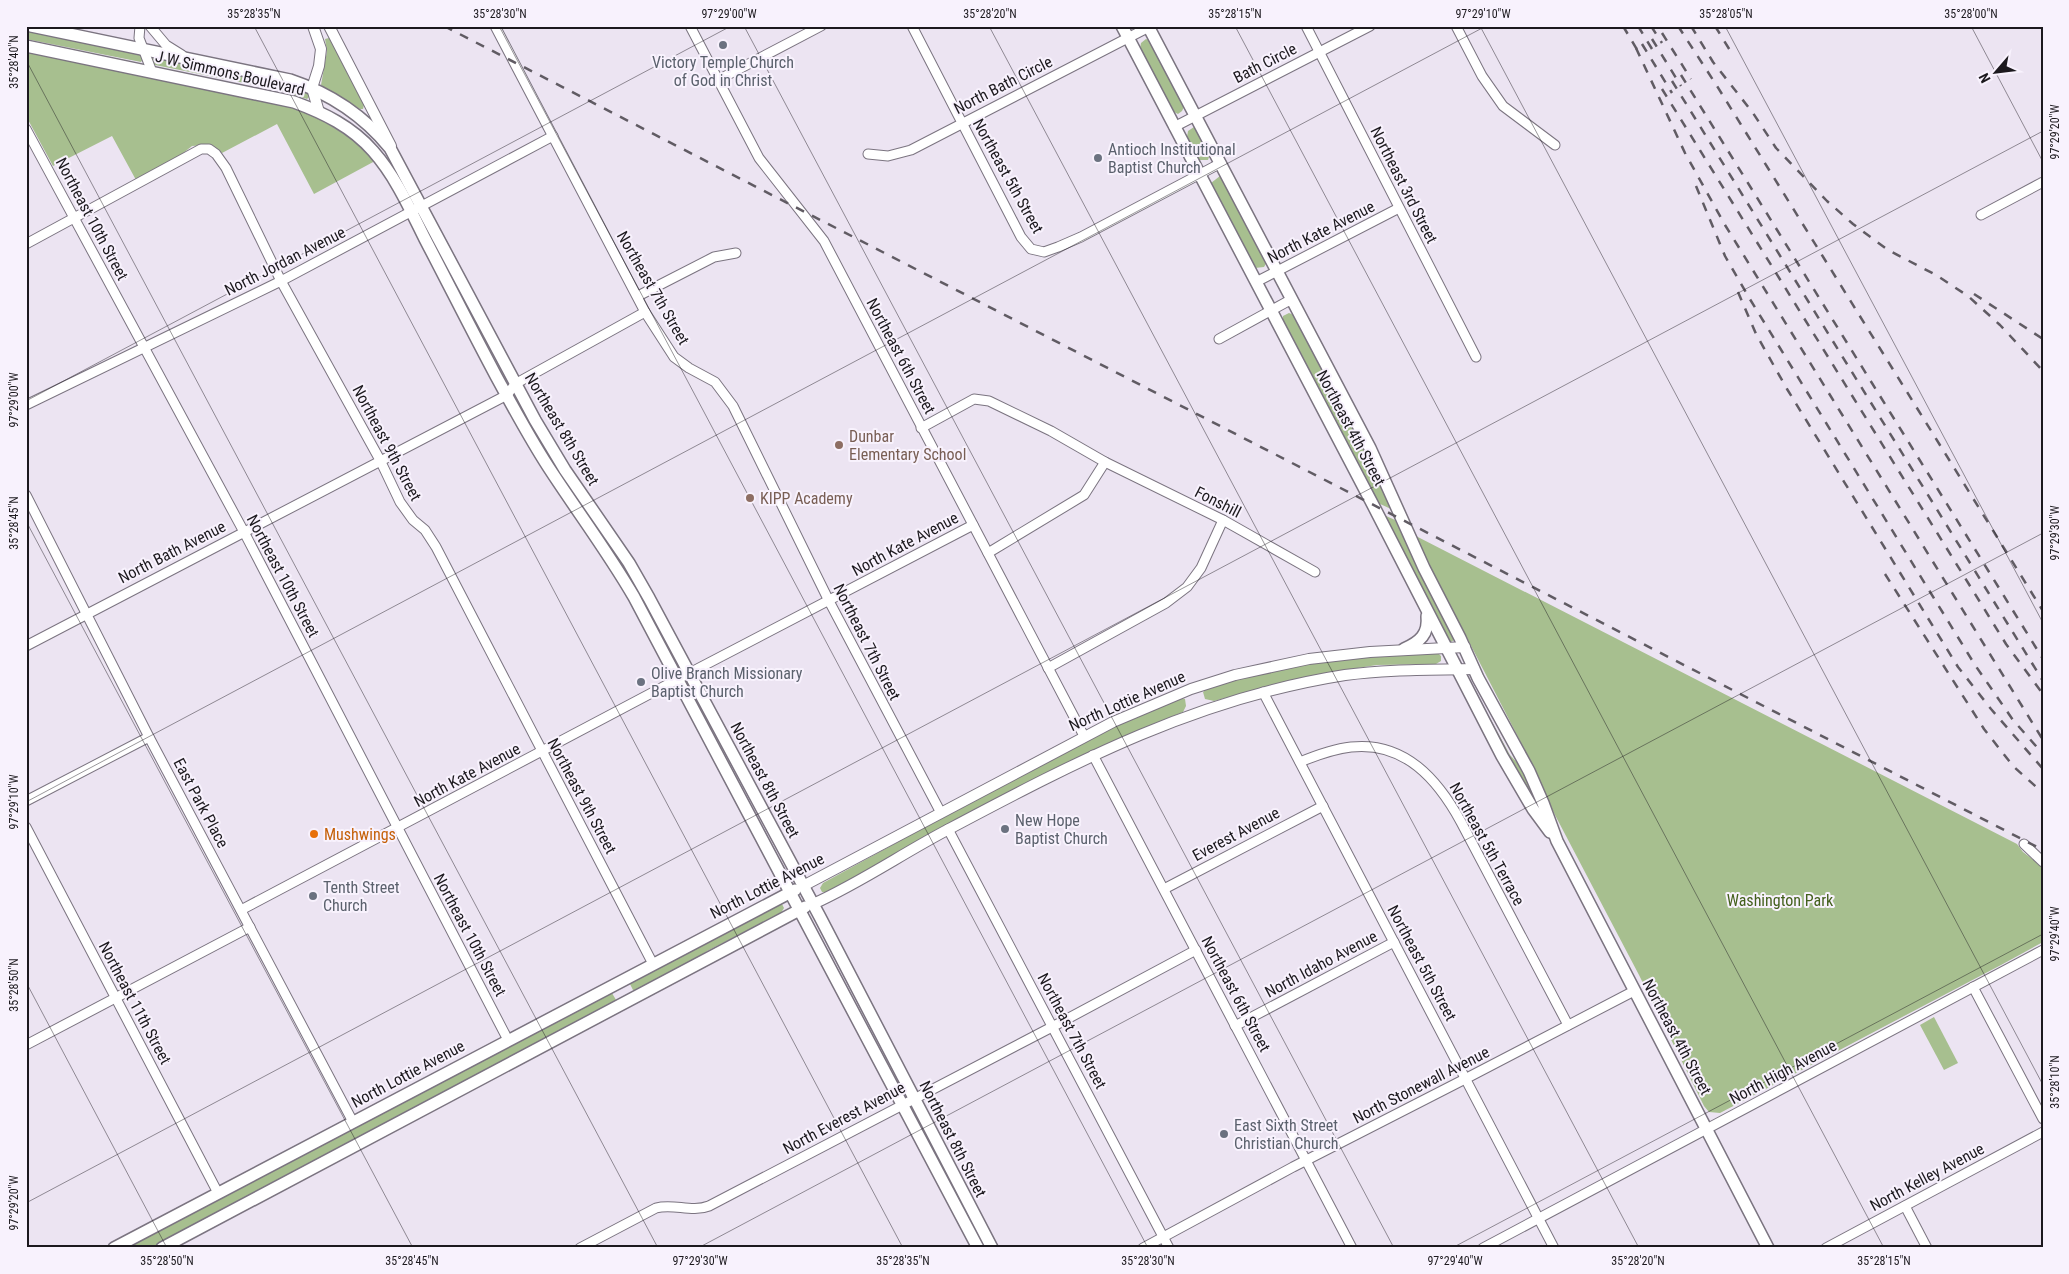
<svg xmlns="http://www.w3.org/2000/svg" width="2069" height="1274" viewBox="0 0 2069 1274" font-family="'Roboto Condensed',sans-serif">
	<style>
		.green { fill: #a7bf8f }
		.lines { fill: none; stroke-linecap: round; stroke-linejoin: round }
		.minor-casing { stroke: #7b7480; stroke-width: 11 }
		.tertiary-casing { stroke: #7b7480; stroke-width: 12 }
		.secondary-casing { stroke: #7b7480; stroke-width: 14 }
		.minor { stroke: #fff; stroke-width: 9 }
		.tertiary { stroke: #fff; stroke-width: 10 }
		.secondary { stroke: #fff; stroke-width: 11 }
		.rail { stroke: #605b63; stroke-width: 2.5; stroke-dasharray: 9 9; stroke-linecap: butt }
		.ticks { fill: none; stroke: #1c191e; stroke-width: 1; stroke-opacity: 0.45 }
		.worship-dot { fill: #6b7280; stroke: #f8f2fd; stroke-width: 2 }
		.education-dot { fill: #8d6e63; stroke: #f8f2fd; stroke-width: 2 }
		.food-dot { fill: #e8710a; stroke: #f8f2fd; stroke-width: 2 }
		.labels { text-anchor: middle; dominant-baseline: central; stroke-width: 4; stroke-linejoin: round; paint-order: stroke }
		.worship-label { font-size: 16px; fill: #5b616d; stroke: #f8f2fd; text-anchor: start }
		.street-label { font-size: 16px; fill: #1c191e; stroke: #f8f2fd }
		.education-label { font-size: 16px; fill: #785e54; stroke: #f8f2fd; text-anchor: start }
		.food-label { font-size: 16px; fill: #c56008; stroke: #f8f2fd; text-anchor: start }
		.park-label { font-size: 16px; fill: #43601c; stroke: #f8f2fd }
		.neatline { fill: none; stroke: #1c191e; stroke-width: 2 }
		.ticks-label { font-size: 12px; text-anchor: middle; fill: #1c191e }
	</style>
	<rect width="100%" height="100%" fill="#ece4f2"/>
	<g class="green">
		<polygon points="26,31 138,53 143,59 141,62 26,39"/>
		<polygon points="329,38 364,105 363,109 360,109 321,85 327,51 325,39"/>
		<polygon points="1146,39 1151,41 1185,105 1182,111 1178,114 1174,112 1140,49 1141,43"/>
		<path d="M26,52L280,104C318,116 348,132 375,161L314,194L277,124L222,153L216,148L207,145L192,146L176,159L136,180L112,136L53,166L26,116Z"/>
		<polygon points="153,56 291,84 309,93 310,96 307,99 279,90 155,65 151,61 150,57"/>
		<polygon points="1194,127 1197,130 1210,154 1208,160 1199,160 1187,137 1188,131"/>
		<polygon points="1220,176 1224,179 1267,262 1264,267 1255,268 1211,183"/>
		<polygon points="1289,313 1294,315 1361,442 1391,509 1378,503 1283,321 1283,316"/>
		<polygon points="1384,515 1395,520 1454,640 1451,642 1448,639"/>
		<polygon points="1414,535 2017,844 2023,852 2043,867 2043,942 2001,965 1720,1113 1709,1112 1704,1106 1639,975 1555,815 1518,737"/>
		<polygon points="1438,653 1441,656 1441,661 1436,664 1377,665 1351,669 1262,688 1214,701 1205,699 1203,692 1210,686 1256,672 1339,657"/>
		<polygon points="1472,685 1510,755 1521,767 1539,805 1537,806 1506,754 1470,686"/>
		<path d="M1178,697L1185,699L1186,706L1183,712C1064,759 953,825 841,886L828,892H822L820,888L823,883L896,843L926,823L1078,743Z"/>
		<polygon points="781,902 784,908 781,913 707,951 680,971 641,991 633,990 630,984 633,977"/>
		<polygon points="605,993 612,993 616,1000 612,1007 156,1248 122,1248"/>
		<polygon points="1934,1017 1958,1063 1944,1070 1920,1025"/>
	</g>
	<g class="lines">
		<g class="minor-casing">
			<g id="minor">
				<polyline points="140,26 139,38 152,72"/>
				<polyline points="150,26 166,45 182,55"/>
				<polyline points="495,26 645,312 674,357 689,368 715,382 733,406 829,601 941,813"/>
				<polyline points="690,26 759,158 824,241 1084,736"/>
				<polyline points="912,26 1021,237 1031,249 1044,252 1058,247 1081,237 1221,163"/>
				<polyline points="1306,26 1476,357"/>
				<polyline points="1456,26 1482,76 1503,106 1555,145"/>
				<polyline points="718,80 821,26"/>
				<polyline points="1174,127 1370,26"/>
				<polyline points="26,129 244,532 508,1040"/>
				<polyline points="868,154 888,156 911,150 1149,27"/>
				<polyline points="1981,215 2043,182"/>
				<polyline points="26,244 201,149 209,149 216,154 226,168 281,281 380,460 400,502 413,520 425,530 436,547 653,964"/>
				<polyline points="1256,282 1399,208"/>
				<polyline points="638,296 714,257 736,253"/>
				<polyline points="1219,339 1292,299"/>
				<polyline points="26,405 281,281 553,136"/>
				<polyline points="921,428 974,399 989,401 1051,431 1105,462 1223,520 1315,572"/>
				<polyline points="26,495 149,737 353,1122"/>
				<polyline points="988,553 1084,495 1105,462"/>
				<polyline points="26,646 507,395 515,384 645,312"/>
				<polyline points="1048,668 1166,603 1187,587 1201,568 1223,520"/>
				<polyline points="1263,692 1554,1248"/>
				<polyline points="1093,755 1352,1248"/>
				<path d="M1300,762C1317,755 1333,749 1351,747C1405,741 1438,780 1461,822L1568,1025"/>
				<polyline points="26,801 149,737"/>
				<polyline points="26,827 218,1193"/>
				<polyline points="948,829 1169,1248"/>
				<polyline points="2024,844 2043,862"/>
				<polyline points="1164,889 1323,806"/>
				<polyline points="241,910 678,679 973,525"/>
				<polyline points="1973,987 2043,1119"/>
				<polyline points="1235,1026 1394,942"/>
				<polyline points="26,1045 250,927"/>
				<polyline points="1905,1206 1927,1248"/>
				<path d="M580,1248L656,1208C674,1203 691,1213 709,1206L1052,1027L1196,950"/>
				<polyline points="1143,1248 1293,1167 1465,1079 1634,991"/>
				<polyline points="1483,1248 2043,950"/>
				<polyline points="1826,1248 2043,1132"/>
			</g>
		</g>
		<g class="tertiary-casing">
			<g id="tertiary">
				<polyline points="313,26 321,49 319,66 312,88 319,112"/>
				<polyline points="329,26 391,146"/>
				<polyline points="803,886 1113,722 1191,689 1235,675 1309,659 1370,652 1465,647"/>
				<path d="M813,904C860,883 903,853 949,829C1079,760 1198,698 1345,675C1388,669 1431,670 1474,669"/>
			</g>
		</g>
		<g class="secondary-casing">
			<g id="secondary">
				<path d="M31,26L290,80C329,93 364,116 390,148L535,420L565,470L629,563L649,598L820,917L992,1248"/>
				<polyline points="1122,26 1373,505 1502,756 1533,809 1550,832"/>
				<polyline points="1148,26 1370,448 1424,568 1460,638 1478,678 1529,771 1543,803 1557,841 1768,1248"/>
				<path d="M26,46L294,102C324,113 352,127 373,151C396,177 410,209 425,239C449,285 472,331 496,376C513,407 530,439 549,468C577,511 608,552 634,597L978,1248"/>
				<path d="M1404,649C1420,642 1429,634 1427,616"/>
				<polyline points="114,1248 795,890"/>
				<polyline points="162,1248 805,907"/>
			</g>
		</g>
		<use href="#minor" class="minor"/>
		<use href="#tertiary" class="tertiary"/>
		<use href="#secondary" class="secondary"/>
		<g class="rail">
			<polyline points="444,26 2043,850"/>
			<polyline points="1623,26 1639,53"/>
			<polyline points="1638,26 1652,49"/>
			<polyline points="1651,26 1662,43"/>
			<polyline points="1678,26 1717,86 2043,611"/>
			<polyline points="1691,26 1713,62 1753,113 1776,148 1827,201 1853,224 1888,250 1936,275 1968,296 2000,325 2043,371"/>
			<polyline points="1715,26 1731,52"/>
			<polyline points="1662,33 1691,79"/>
			<polyline points="1652,39 1681,86"/>
			<polyline points="1642,44 1672,93"/>
			<polyline points="1636,48 1685,153 1725,225 2043,740"/>
			<polyline points="1681,75 2043,659"/>
			<polyline points="1672,81 2043,681"/>
			<polyline points="1662,89 2006,644 2043,694"/>
			<polyline points="1696,186 1725,256 1748,296 1975,665 2013,720 2043,754"/>
			<polyline points="1738,292 1756,334 1787,389 1958,667 1991,709 2043,769"/>
			<polyline points="1974,294 2043,339"/>
			<polyline points="1885,574 1984,729 2013,766 2043,793"/>
		</g>
	</g>
	<path class="ticks" d="M254,26L903,1248M499,26L1148,1248M744,26L1394,1248M989,26L1639,1248M1235,26L1884,1248M1480,26L2043,1085M1725,26L2043,623M1971,26L2043,162M26,60L658,1248M26,401L731,26M26,521L413,1248M26,802L1486,26M26,982L167,1248M26,1203L2043,131M698,1248L2043,533M1452,1248L2043,934"/>
	<g class="worship-dot">
		<circle cx="723" cy="45" r="5"/>
		<circle cx="1098" cy="158" r="5"/>
		<circle cx="641" cy="682" r="5"/>
		<circle cx="1005" cy="829" r="5"/>
		<circle cx="313" cy="896" r="5"/>
		<circle cx="1224" cy="1134" r="5"/>
	</g>
	<g class="education-dot">
		<circle cx="839" cy="445" r="5"/>
		<circle cx="750" cy="498" r="5"/>
	</g>
	<circle class="food-dot" cx="314" cy="834" r="5"/>
	<g class="labels">
		<g class="worship-label">
			<text x="723" y="62" text-anchor="middle">Victory Temple Church<tspan x="723" dy="18">of God in Christ</tspan></text>
			<text x="1108" y="149">Antioch Institutional<tspan x="1108" dy="18">Baptist Church</tspan></text>
			<text x="651" y="673">Olive Branch Missionary<tspan x="651" dy="18">Baptist Church</tspan></text>
			<text x="1015" y="820">New Hope<tspan x="1015" dy="18">Baptist Church</tspan></text>
			<text x="323" y="887">Tenth Street<tspan x="323" dy="18">Church</tspan></text>
			<text x="1234" y="1125">East Sixth Street<tspan x="1234" dy="18">Christian Church</tspan></text>
		</g>
		<g class="street-label">
			<text transform="translate(1265 63) rotate(-27)">Bath Circle</text>
			<text transform="translate(230 73) rotate(13)">J W Simmons Boulevard</text>
			<text transform="translate(1003 85) rotate(-27)">North Bath Circle</text>
			<text transform="translate(1008 176) rotate(61)">Northeast 5th Street</text>
			<text transform="translate(1404 185) rotate(63)">Northeast 3rd Street</text>
			<text transform="translate(92 219) rotate(62)">Northeast 10th Street</text>
			<text transform="translate(1321 232) rotate(-27)">North Kate Avenue</text>
			<text transform="translate(285 261) rotate(-27)">North Jordan Avenue</text>
			<text transform="translate(653 288) rotate(60)">Northeast 7th Street</text>
			<text transform="translate(901 356) rotate(62)">Northeast 6th Street</text>
			<text transform="translate(1351 428) rotate(62)">Northeast 4th Street</text>
			<text transform="translate(562 429) rotate(59)">Northeast 8th Street</text>
			<text transform="translate(387 443) rotate(62)">Northeast 9th Street</text>
			<text transform="translate(1218 502) rotate(27)">Fonshill</text>
			<text transform="translate(905 544) rotate(-28)">North Kate Avenue</text>
			<text transform="translate(172 552) rotate(-27)">North Bath Avenue</text>
			<text transform="translate(283 576) rotate(62)">Northeast 10th Street</text>
			<text transform="translate(867 642) rotate(63)">Northeast 7th Street</text>
			<text transform="translate(1127 701) rotate(-24)">North Lottie Avenue</text>
			<text transform="translate(467 775) rotate(-28)">North Kate Avenue</text>
			<text transform="translate(765 780) rotate(62)">Northeast 8th Street</text>
			<text transform="translate(582 796) rotate(62)">Northeast 9th Street</text>
			<text transform="translate(201 803) rotate(62)">East Park Place</text>
			<text transform="translate(1236 834) rotate(-28)">Everest Avenue</text>
			<text transform="translate(1487 844) rotate(61)">Northeast 5th Terrace</text>
			<text transform="translate(767 886) rotate(-27)">North Lottie Avenue</text>
			<text transform="translate(470 935) rotate(62)">Northeast 10th Street</text>
			<text transform="translate(1422 963) rotate(62)">Northeast 5th Street</text>
			<text transform="translate(1321 964) rotate(-28)">North Idaho Avenue</text>
			<text transform="translate(1236 994) rotate(62)">Northeast 6th Street</text>
			<text transform="translate(135 1003) rotate(62)">Northeast 11th Street</text>
			<text transform="translate(1072 1031) rotate(62)">Northeast 7th Street</text>
			<text transform="translate(1677 1037) rotate(62)">Northeast 4th Street</text>
			<text transform="translate(1783 1072) rotate(-28)">North High Avenue</text>
			<text transform="translate(408 1074) rotate(-28)">North Lottie Avenue</text>
			<text transform="translate(1421 1085) rotate(-27)">North Stonewall Avenue</text>
			<text transform="translate(844 1118) rotate(-28)">North Everest Avenue</text>
			<text transform="translate(953 1139) rotate(63)">Northeast 8th Street</text>
			<text transform="translate(1927 1177) rotate(-28)">North Kelley Avenue</text>
		</g>
		<g class="education-label">
			<text x="849" y="436">Dunbar<tspan x="849" dy="18">Elementary School</tspan></text>
			<text x="760" y="498">KIPP Academy</text>
		</g>
		<g class="food-label">
			<text x="324" y="834">Mushwings</text>
		</g>
		<g class="park-label">
			<text x="1780" y="900">Washington Park</text>
		</g>
	</g>
	<rect width="2069" height="1274" fill="none" stroke="#f8f2fd" stroke-width="55"/>
	<g transform="translate(1996 72) rotate(242)" stroke="#f8f2fd" stroke-width="4" paint-order="stroke">
	<path d="M0-4L9 19L0 12L-9 19Z" fill="#1c191e"/>
	<text y="-8" font-size="14" font-weight="bold" text-anchor="middle" fill="#1c191e">N</text>
	</g>
	<rect x="28" y="28" width="2014" height="1218" class="neatline"/>
	<g class="ticks-label">
		<text x="254" y="18">35°28'35"N</text>
		<text x="500" y="18">35°28'30"N</text>
		<text x="729" y="18">97°29'00"W</text>
		<text x="990" y="18">35°28'20"N</text>
		<text x="1235" y="18">35°28'15"N</text>
		<text x="1483" y="18">97°29'10"W</text>
		<text x="1726" y="18">35°28'05"N</text>
		<text x="1971" y="18">35°28'00"N</text>
		<text transform="translate(14 62) rotate(-90)" y="4">35°28'40"N</text>
		<text transform="translate(2055 132) rotate(-90)" y="4">97°29'20"W</text>
		<text transform="translate(14 400) rotate(-90)" y="4">97°29'00"W</text>
		<text transform="translate(14 523) rotate(-90)" y="4">35°28'45"N</text>
		<text transform="translate(2055 533) rotate(-90)" y="4">97°29'30"W</text>
		<text transform="translate(14 802) rotate(-90)" y="4">97°29'10"W</text>
		<text transform="translate(2055 934) rotate(-90)" y="4">97°29'40"W</text>
		<text transform="translate(14 985) rotate(-90)" y="4">35°28'50"N</text>
		<text transform="translate(2055 1082) rotate(-90)" y="4">35°28'10"N</text>
		<text transform="translate(14 1203) rotate(-90)" y="4">97°29'20"W</text>
		<text x="167" y="1265">35°28'50"N</text>
		<text x="412" y="1265">35°28'45"N</text>
		<text x="700" y="1265">97°29'30"W</text>
		<text x="903" y="1265">35°28'35"N</text>
		<text x="1148" y="1265">35°28'30"N</text>
		<text x="1455" y="1265">97°29'40"W</text>
		<text x="1638" y="1265">35°28'20"N</text>
		<text x="1884" y="1265">35°28'15"N</text>
	</g>
</svg>
